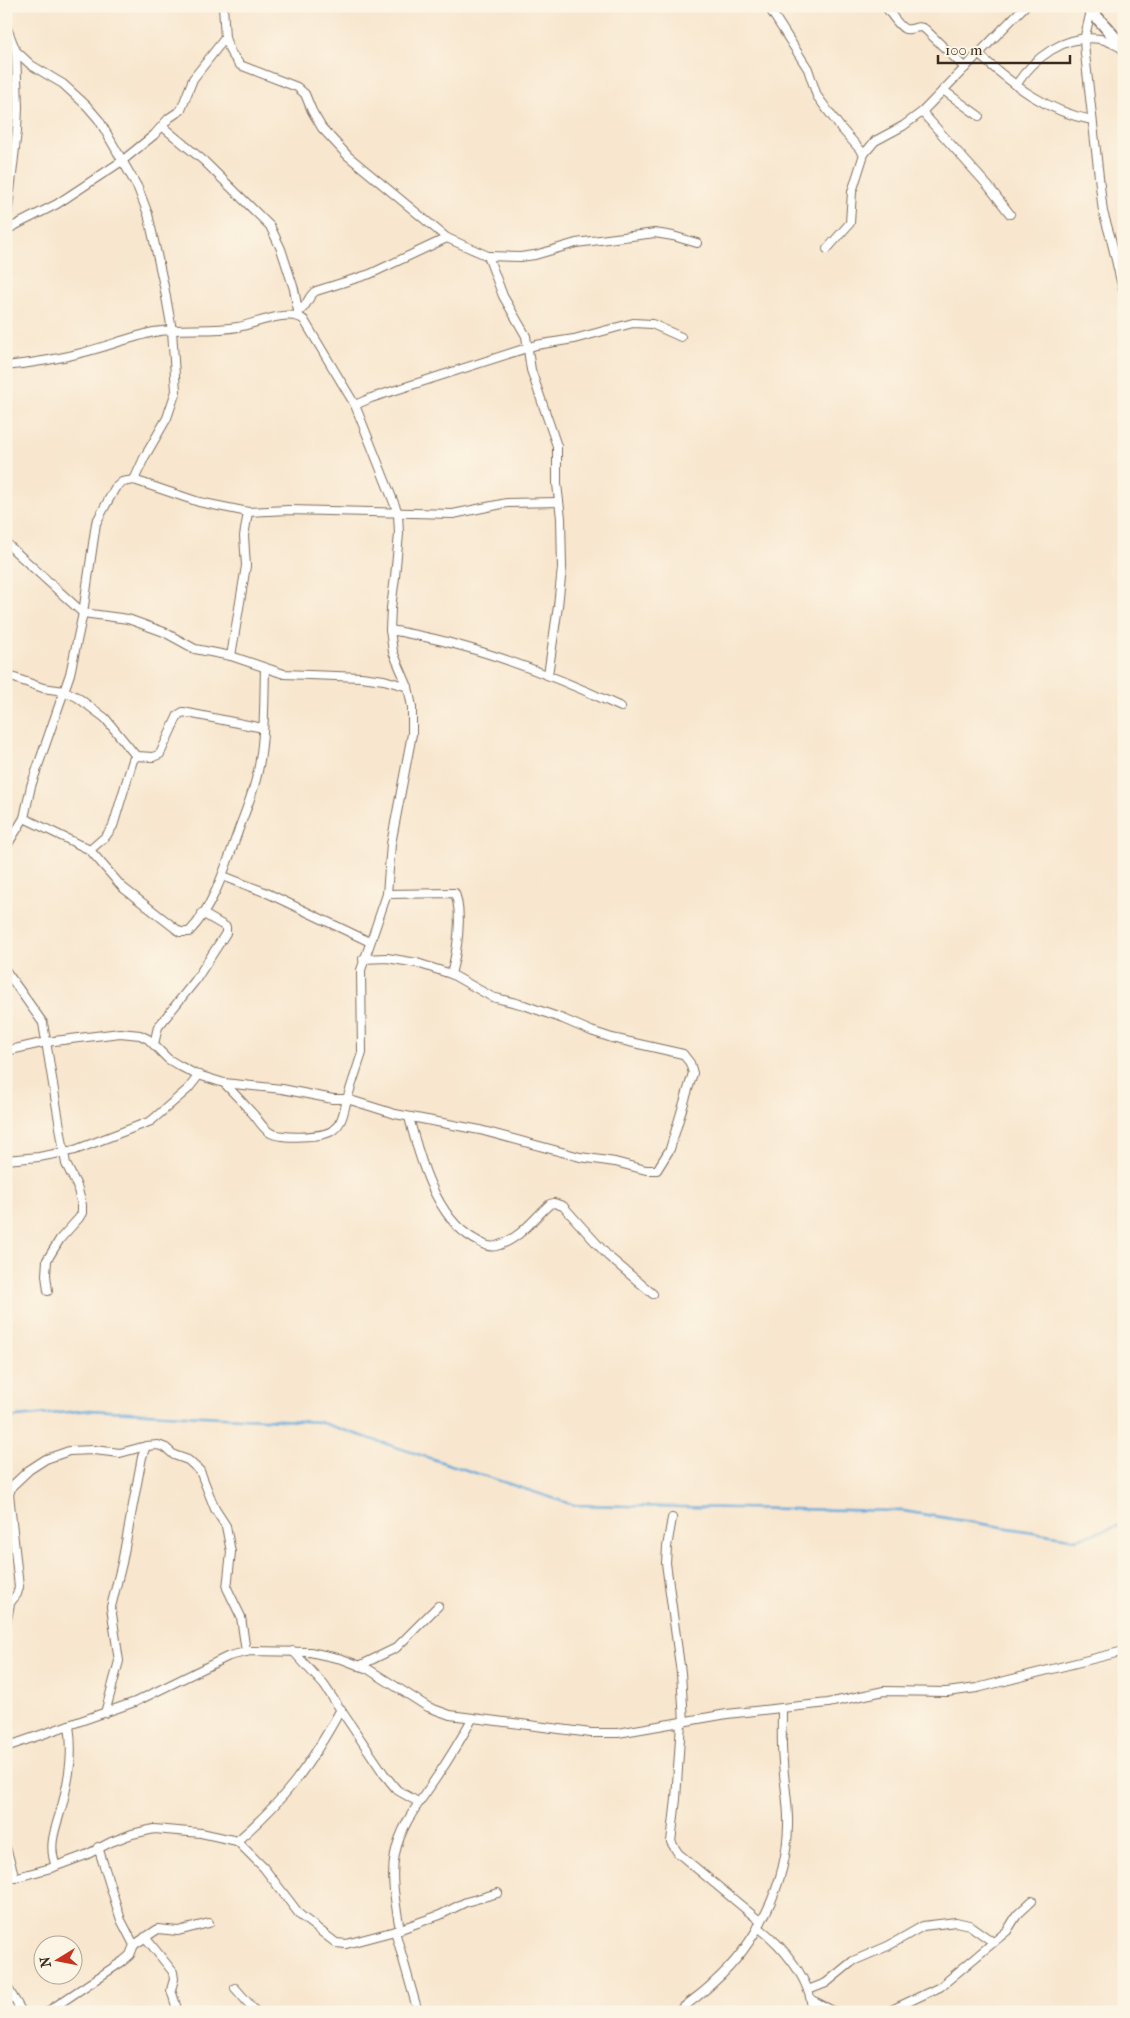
<svg xmlns="http://www.w3.org/2000/svg" width="1130" height="2018" viewBox="0 0 1130 2018" font-family="'IM FELL French Canon',serif">
	<style>
		.lines { fill: none; stroke-linecap: round; stroke-linejoin: round }
		.stream { stroke: #64a9da; stroke-width: 2.5 }
		.street-casing { stroke: #7d6c5c; stroke-width: 10 }
		.secondary-casing { stroke: #7d6c5c; stroke-width: 14 }
		.street { stroke: #fff; stroke-width: 8 }
		.secondary { stroke: #fff; stroke-width: 11 }
	</style>
	<rect width="100%" height="100%" fill="#fcf5e5"/>
	<filter id="ink" filterUnits="userSpaceOnUse"><feTurbulence type="fractalNoise" baseFrequency=".02" numOctaves="2"/><feDisplacementMap in="SourceGraphic" scale="10" xChannelSelector="R" yChannelSelector="G"/><feConvolveMatrix kernelMatrix="1 2 1 2 8 2 1 2 1" color-interpolation-filters="sRGB"/></filter>
	<filter id="wash" filterUnits="userSpaceOnUse"><feTurbulence type="fractalNoise" baseFrequency=".0096" numOctaves="4" result="noise"/><feDisplacementMap in="SourceGraphic" scale="20" xChannelSelector="R" yChannelSelector="G"/><feGaussianBlur stdDeviation="1.12" result="paint"/><feColorMatrix in="noise" values="0 0 0 0 0 0 0 0 0 0 0 0 0 0 0 0 0 1.4 0 .05"/><feComposite in="paint" operator="in"/></filter>
	<g filter="url(#wash)">
		<rect width="100%" height="100%" fill="#f8e6ce"/>
		<g class="lines">
			<polyline class="stream" points="6,1418 90,1410 319,1422 574,1505 903,1511 1076,1539 1124,1524"/>
		</g>
	</g>
	<g filter="url(#ink)">
		<g class="lines">
			<g class="street-casing">
				<g id="street">
					<polyline points="223,6 225,38 231,53 240,65 297,87 305,94 312,111 322,128 348,156 447,238 488,256 503,296 526,336 531,370 557,446 557,484 561,518 562,568 558,606 548,675"/>
					<polyline points="768,6 808,69 817,96 840,127 864,154"/>
					<path d="M885,6C890,12 898,26 905,29C912,31 918,24 925,29L965,68"/>
					<polyline points="1091,11 1084,40 1085,54 1103,212 1111,239 1124,294"/>
					<polyline points="6,26 16,51 18,107 17,131 6,226"/>
					<polyline points="16,51 31,65 63,84 87,106 99,120 138,188 148,214 164,286 172,330 176,391 167,418 144,458 134,480"/>
					<path d="M978,54C1012,84 1047,112 1092,120"/>
					<path d="M1016,85C1034,58 1064,34 1100,39C1108,40 1115,45 1122,48"/>
					<polyline points="943,90 979,116"/>
					<polyline points="922,112 989,187 1010,214"/>
					<polyline points="163,127 204,161 270,226 281,249 294,289 299,316"/>
					<polyline points="6,230 57,204 122,161 154,135 169,118 181,110 193,79 225,38"/>
					<polyline points="827,249 850,223 852,192 864,154 875,141 903,126 922,112 1025,6"/>
					<polyline points="488,256 520,257 535,255 576,243 655,233 673,236 697,243"/>
					<path d="M298,312C308,307 307,296 316,291L370,274L447,238"/>
					<path d="M6,366C33,363 59,359 85,352C108,346 131,337 154,332C182,327 210,332 238,327C255,324 289,308 304,320L355,405L398,513L399,534L395,577L391,608L390,630L393,652L408,687L412,707V734L391,844L387,894L361,970L362,1053L347,1099H333L282,1089L224,1083L195,1074L178,1065L168,1059L148,1039L140,1035L120,1033L46,1042L6,1051"/>
					<polyline points="355,405 371,398 536,345 574,339 633,323 652,324 681,337"/>
					<polyline points="6,543 83,613 128,619 164,632 195,649 231,656 284,674 361,677 384,680 408,687"/>
					<path d="M390,630C412,634 433,638 454,644C511,659 568,682 621,707"/>
					<polyline points="231,656 246,566 244,536 248,512"/>
					<polyline points="6,675 43,688 64,691 77,697 105,718 136,756"/>
					<path d="M24,818L90,850L122,887L180,932H189C215,906 228,859 240,826C247,808 254,790 258,771C265,738 264,702 265,668"/>
					<polyline points="6,847 24,818 31,786 70,674 83,613 96,523 115,488 122,482 134,480 199,502 248,512 288,510 453,514 507,503 559,502"/>
					<polyline points="90,850 106,836 113,826 133,760 137,756 153,757 160,754 178,715 183,712 263,728"/>
					<polyline points="223,876 267,893 370,942"/>
					<path d="M387,894L455,893C463,915 457,952 451,974"/>
					<polyline points="6,971 43,1023 66,1164 77,1186 82,1205 82,1213 79,1218 60,1239 47,1260 46,1275 48,1291"/>
					<polyline points="154,1044 158,1027 195,981 226,933 226,927 202,913"/>
					<path d="M224,1083C234,1093 244,1104 254,1115C259,1121 262,1127 269,1132C278,1139 324,1138 333,1130C343,1123 344,1110 347,1099L395,1114L480,1130L580,1157L615,1162L646,1170H657L670,1149L693,1073L690,1063L683,1054L612,1038L591,1031L563,1019L524,1005L492,997L451,974L417,963L387,958L363,959"/>
					<path d="M409,1117C419,1157 436,1218 474,1239C481,1243 488,1248 496,1246C519,1240 533,1219 550,1204L554,1203L563,1206L608,1256L653,1294"/>
					<polyline points="6,1160 39,1157 75,1150 151,1121 188,1089 199,1075"/>
					<polyline points="672,1518 667,1547 666,1563 681,1673 684,1722"/>
					<polyline points="6,1625 10,1603 17,1594 19,1587 9,1494 12,1486 29,1470 46,1459 69,1451 94,1450 120,1453 146,1446 158,1445 166,1448 174,1455 188,1460 200,1471 215,1509 226,1526 231,1552 227,1588 241,1617 246,1652"/>
					<polyline points="293,1651 324,1685 384,1774 397,1790 418,1802"/>
					<polyline points="359,1666 396,1648 438,1606"/>
					<polyline points="105,1713 119,1661 111,1607 122,1563 142,1457 146,1446"/>
					<polyline points="681,1723 676,1799 671,1842 678,1853 761,1922"/>
					<polyline points="6,1747 135,1702 229,1656 250,1651 310,1652 342,1659 368,1669 428,1707 450,1715 591,1733 618,1733 727,1714 828,1703 884,1691 947,1692 977,1688 1124,1651"/>
					<path d="M237,1841C285,1800 311,1764 341,1709"/>
					<polyline points="6,1848 15,1878"/>
					<path d="M56,1866C46,1842 59,1822 64,1798C70,1773 73,1751 69,1725"/>
					<polyline points="6,1880 51,1868 86,1855 111,1842 132,1834 154,1829 201,1833 237,1841 264,1868 300,1915 336,1943 346,1944 395,1931 440,1915 466,1902 498,1893"/>
					<path d="M758,1927C782,1945 812,1980 812,2012"/>
					<path d="M400,1930C396,1905 390,1879 395,1854C401,1824 420,1802 436,1778C449,1759 461,1739 472,1719"/>
					<polyline points="395,1931 418,2012"/>
					<polyline points="145,1937 173,1972 174,1979 171,1990 178,2012"/>
					<polyline points="134,1945 158,1929 178,1931 209,1923"/>
					<polyline points="6,1985 22,2012"/>
					<polyline points="235,1988 256,2012"/>
					<polyline points="808,1990 826,1983 853,1961 888,1946 923,1926 956,1922 969,1925 993,1942"/>
					<polyline points="812,2000 835,2012"/>
					<polyline points="47,2012 123,1961 130,1955 134,1945 121,1920 98,1847"/>
					<path d="M678,2012C689,2002 702,1994 713,1983C756,1945 787,1884 788,1826C789,1805 784,1783 783,1762C781,1744 782,1727 782,1709"/>
					<polyline points="887,2012 940,1987 1007,1931 1017,1915 1032,1901"/>
				</g>
			</g>
			<g class="secondary-casing">
				<polyline id="secondary" points="1087,6 1124,48"/>
			</g>
			<use href="#street" class="street"/>
			<use href="#secondary" class="secondary"/>
		</g>
	</g>
	<rect width="1130" height="2018" fill="none" stroke="#fcf5e5" stroke-width="25"/>
	<g transform="translate(58 1960) rotate(260)"><circle r="24" fill="#fcf5e5" stroke="#afa495"/>
	<path d="M0-4L9 19L0 12L-9 19Z" fill="#c8321e"/>
	<text y="-8" font-size="14" font-weight="bold" text-anchor="middle" fill="#3b2a1e">N</text>
	</g>
	<path d="M938 55v8h132v-8" fill="none" stroke="#3b2a1e" stroke-width="2.5"/>
	<text x="945" y="55" font-size="15" fill="#3b2a1e" stroke="#fcf5e5" stroke-width="4" paint-order="stroke">100 m</text>
</svg>
